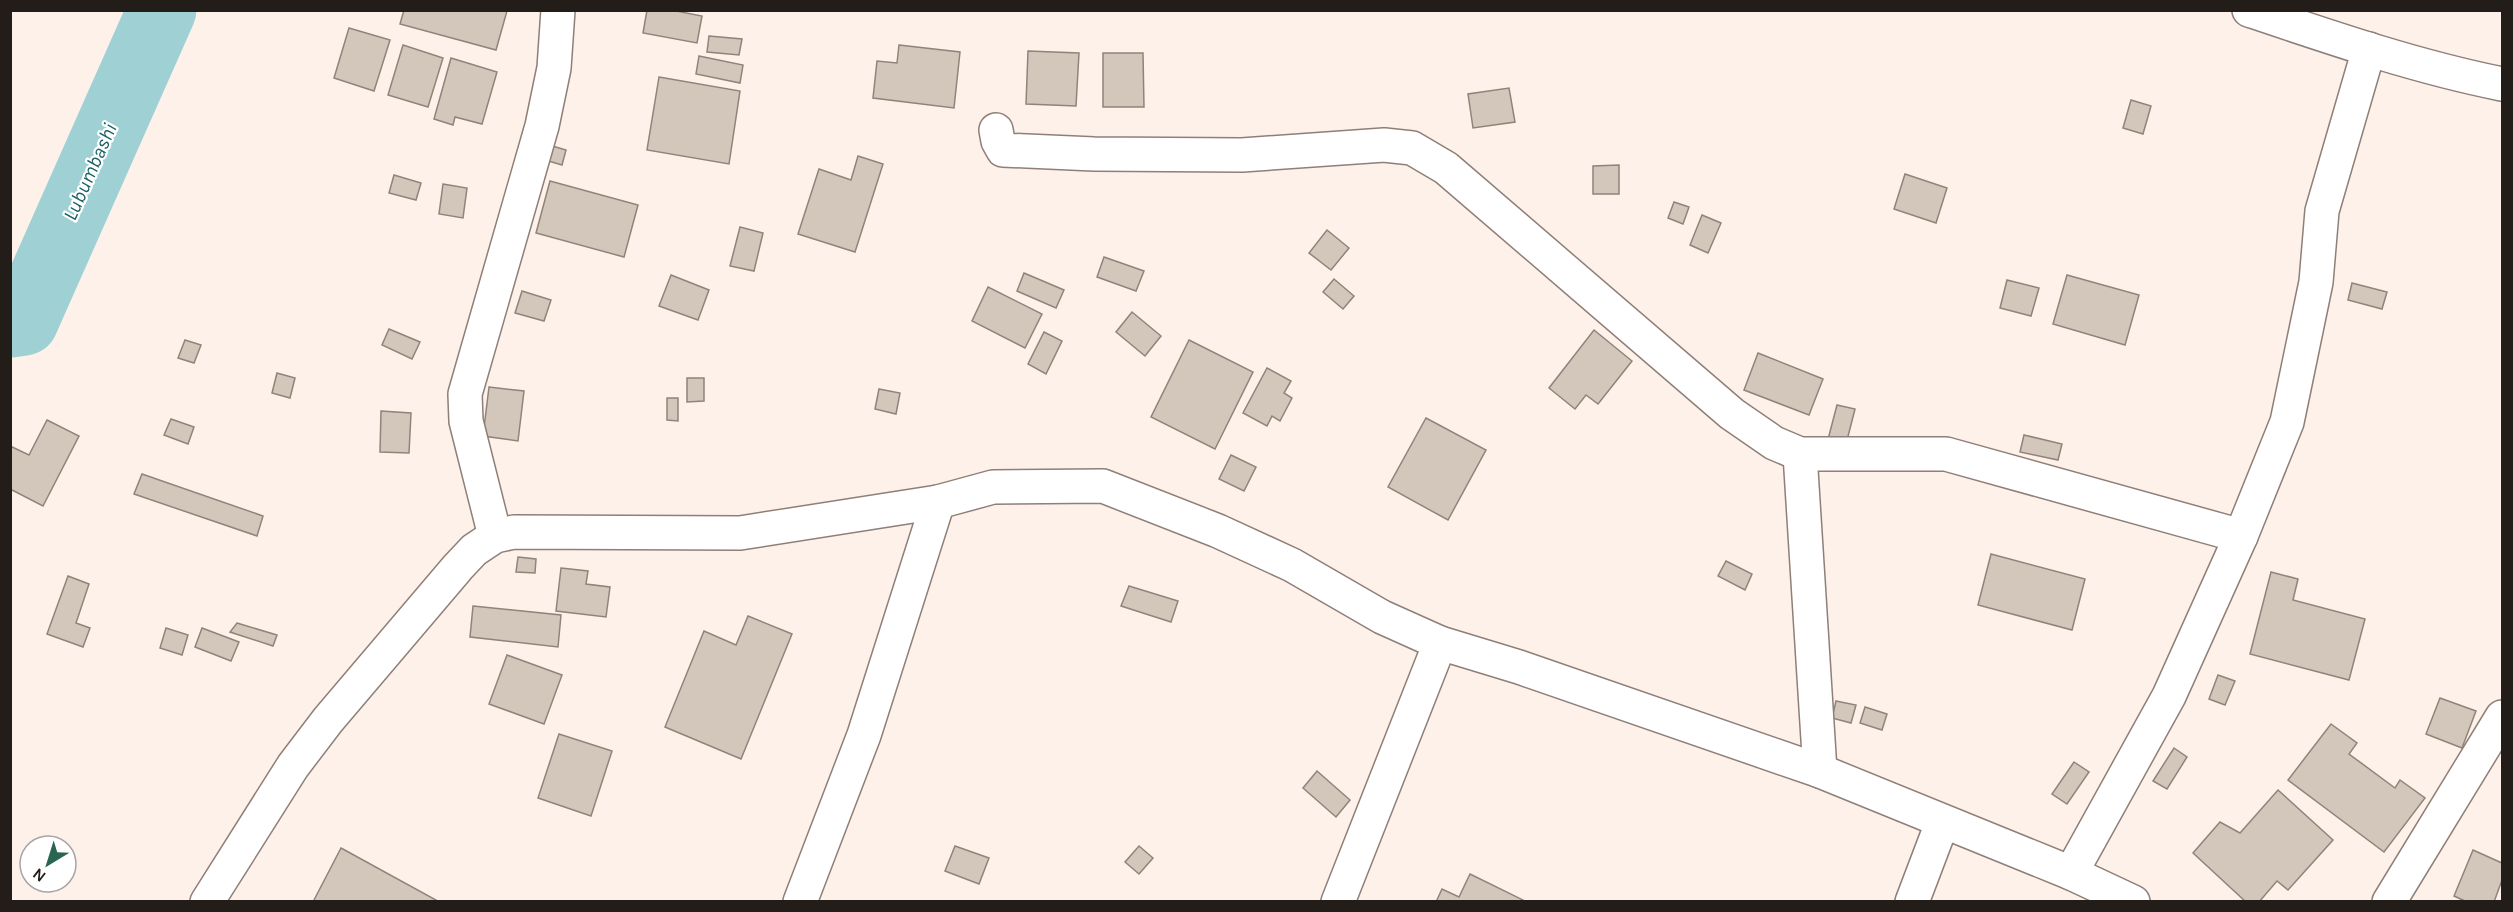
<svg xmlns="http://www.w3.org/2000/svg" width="2513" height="912" viewBox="0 0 2513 912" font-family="Karla,sans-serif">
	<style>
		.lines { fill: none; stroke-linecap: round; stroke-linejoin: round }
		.river { stroke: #9fd1d4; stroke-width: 69 }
		.building { fill: #d3c7bb; stroke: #908479; stroke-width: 1.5 }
		.street-casing { stroke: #8e7f77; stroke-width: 36 }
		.street { stroke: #fff; stroke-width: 33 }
		.labels { text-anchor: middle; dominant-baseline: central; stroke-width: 4.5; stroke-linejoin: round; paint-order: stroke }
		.water-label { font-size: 20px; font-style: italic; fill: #1d6165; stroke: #fff }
	</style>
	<rect width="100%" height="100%" fill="#fef1ea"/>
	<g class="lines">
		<polyline class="river" points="10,323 24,321 162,10"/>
	</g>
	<g class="building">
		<polygon points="404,10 505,10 507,11 496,50 400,24"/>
		<polygon points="647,10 671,10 702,16 697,43 643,33"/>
		<polygon points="349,28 390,40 374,91 334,78"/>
		<polygon points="709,36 742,39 739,55 707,52"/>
		<polygon points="403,45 443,58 428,107 388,95"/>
		<polygon points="899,45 960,52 954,108 873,98 877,61 897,63"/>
		<polygon points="1028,51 1079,53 1076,106 1026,104"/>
		<polygon points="1103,53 1143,53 1144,107 1103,107"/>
		<polygon points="699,56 743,65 740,83 696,74"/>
		<polygon points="451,58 497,72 482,124 455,117 453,125 434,119"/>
		<polygon points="659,77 740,91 729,164 647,150"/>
		<polygon points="1509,88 1515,122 1473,128 1468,94"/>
		<polygon points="2131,100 2151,106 2143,134 2123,128"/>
		<polygon points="549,145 566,150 562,165 545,160"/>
		<polygon points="858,156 883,164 855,252 798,234 819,169 851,180"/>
		<polygon points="1619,165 1619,194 1593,194 1593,166"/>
		<polygon points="1905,174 1947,188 1936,223 1894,209"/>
		<polygon points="394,175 421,183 416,200 389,193"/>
		<polygon points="550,181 638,205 624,257 536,233"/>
		<polygon points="443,184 467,188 463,218 439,214"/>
		<polygon points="1674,202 1689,207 1683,224 1668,218"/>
		<polygon points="1702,215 1721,223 1708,253 1690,245"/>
		<polygon points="740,227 763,233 754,271 730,266"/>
		<polygon points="1327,230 1349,248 1331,270 1309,253"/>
		<polygon points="1104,257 1144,271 1136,291 1097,277"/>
		<polygon points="1024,273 1064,290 1056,308 1017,291"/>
		<polygon points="671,275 709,290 698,320 659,306"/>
		<polygon points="2067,275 2139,295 2125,345 2053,324"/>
		<polygon points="1334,279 1354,296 1343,309 1323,292"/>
		<polygon points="2007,280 2039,288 2031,316 2000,308"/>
		<polygon points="2352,283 2387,292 2382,309 2348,300"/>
		<polygon points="988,287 1042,314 1025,348 972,321"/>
		<polygon points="522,291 551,300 544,321 515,313"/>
		<polygon points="1132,312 1161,336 1145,356 1116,332"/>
		<polygon points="389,329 420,342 412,359 382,345"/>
		<polygon points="1594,330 1632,361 1598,404 1586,395 1575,409 1549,388"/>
		<polygon points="1044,332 1062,341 1046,374 1028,364"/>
		<polygon points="185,340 201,345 194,363 178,358"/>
		<polygon points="1189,340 1253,372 1215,449 1151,417"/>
		<polygon points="1758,353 1823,379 1809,415 1744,390"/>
		<polygon points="1267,368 1291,381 1284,393 1292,398 1280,421 1272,416 1267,426 1243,413"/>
		<polygon points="277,373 295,378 290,398 272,393"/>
		<polygon points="687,378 704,378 704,401 687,402"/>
		<polygon points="489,387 524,391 518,441 483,436"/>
		<polygon points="879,389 900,393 896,414 875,409"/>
		<polygon points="667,398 678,398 678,421 667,420"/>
		<polygon points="1837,405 1855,409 1844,452 1826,447"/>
		<polygon points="381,411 411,413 409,453 380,452"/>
		<polygon points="1426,418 1486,450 1448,520 1388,487"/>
		<polygon points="171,419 194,427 188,444 164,435"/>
		<polygon points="47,420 79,436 43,506 10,489 10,446 29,455"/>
		<polygon points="2024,435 2062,444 2058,460 2020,452"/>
		<polygon points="1231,455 1256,467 1244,491 1219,479"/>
		<polygon points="142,474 263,516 257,536 134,494"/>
		<polygon points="1991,554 2085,579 2072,630 1978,605"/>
		<polygon points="518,557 536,559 535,573 516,572"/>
		<polygon points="1726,561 1752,574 1745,590 1718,576"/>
		<polygon points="561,568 588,571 586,584 610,587 606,617 556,611"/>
		<polygon points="2271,572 2298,579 2293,600 2365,619 2349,680 2250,654"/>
		<polygon points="68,576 89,584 76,623 90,628 83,647 47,634"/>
		<polygon points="1129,586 1178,601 1171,622 1121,606"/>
		<polygon points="473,606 561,615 558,647 470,637"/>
		<polygon points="748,616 792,634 741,759 665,727 704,631 736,645"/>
		<polygon points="237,623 277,635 273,646 230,632"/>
		<polygon points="166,628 188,635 182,655 160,648"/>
		<polygon points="202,628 239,642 231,661 195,647"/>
		<polygon points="507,655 562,675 544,724 489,704"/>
		<polygon points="2218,675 2235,681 2225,705 2209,699"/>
		<polygon points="2440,698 2476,711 2462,748 2426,734"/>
		<polygon points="1836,701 1856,705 1851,723 1832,718"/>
		<polygon points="1865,707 1887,714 1882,730 1860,723"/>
		<polygon points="2331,724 2357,743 2349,754 2395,788 2400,780 2425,798 2384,852 2288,780"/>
		<polygon points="559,734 612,751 591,816 538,798"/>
		<polygon points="2174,748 2187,757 2167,789 2153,781"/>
		<polygon points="2074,762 2089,772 2067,804 2052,794"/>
		<polygon points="1317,771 1350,800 1336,817 1303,788"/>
		<polygon points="2278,790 2333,840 2288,890 2277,881 2259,902 2246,902 2193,853 2220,822 2240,833"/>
		<polygon points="955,846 989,858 979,884 945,871"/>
		<polygon points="1139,846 1153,858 1139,874 1125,862"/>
		<polygon points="341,848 436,900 435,902 313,902"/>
		<polygon points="2473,850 2502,863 2502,880 2494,902 2467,902 2454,896"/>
		<polygon points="1470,874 1527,902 1436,902 1442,889 1459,897"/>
	</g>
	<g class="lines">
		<g class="street-casing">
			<g id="street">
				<path d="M2249,10C2332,38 2417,67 2502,84"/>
				<polyline points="996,130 998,141 1003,150 1094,154 1242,155 1384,145 1412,148 1446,168 1732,414 1774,443 1800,454 1946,454 2241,536"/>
				<polyline points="1800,454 1820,771"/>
				<polyline points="495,536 466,421 465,394 542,126 554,68 558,10"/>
				<polyline points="2071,873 2169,696 2241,536 2287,422 2316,282 2322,211 2369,49"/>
				<polyline points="207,902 293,766 328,720 458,567 474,550 495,536 514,532 740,533 938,502 993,487 1103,486 1218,531 1292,565 1382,617 1440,643 1519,667 1820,771 2071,873 2133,902"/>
				<polyline points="800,902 864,735 938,502"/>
				<polyline points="1338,902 1440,643"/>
				<polyline points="1912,902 1942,823"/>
				<polyline points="2389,902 2502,717"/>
			</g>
		</g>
		<use href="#street" class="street"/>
	</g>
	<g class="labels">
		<g class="water-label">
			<text transform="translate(90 172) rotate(-66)">Lubumbashi</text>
		</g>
	</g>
	<rect width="2513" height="912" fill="none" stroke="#221d19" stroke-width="24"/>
	<g transform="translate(48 864) rotate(218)"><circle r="28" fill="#ffffff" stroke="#a7a5a3" stroke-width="1.5"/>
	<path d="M0-4.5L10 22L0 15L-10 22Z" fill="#296550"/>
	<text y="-9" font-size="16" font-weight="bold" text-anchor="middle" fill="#221d19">N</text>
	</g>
</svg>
